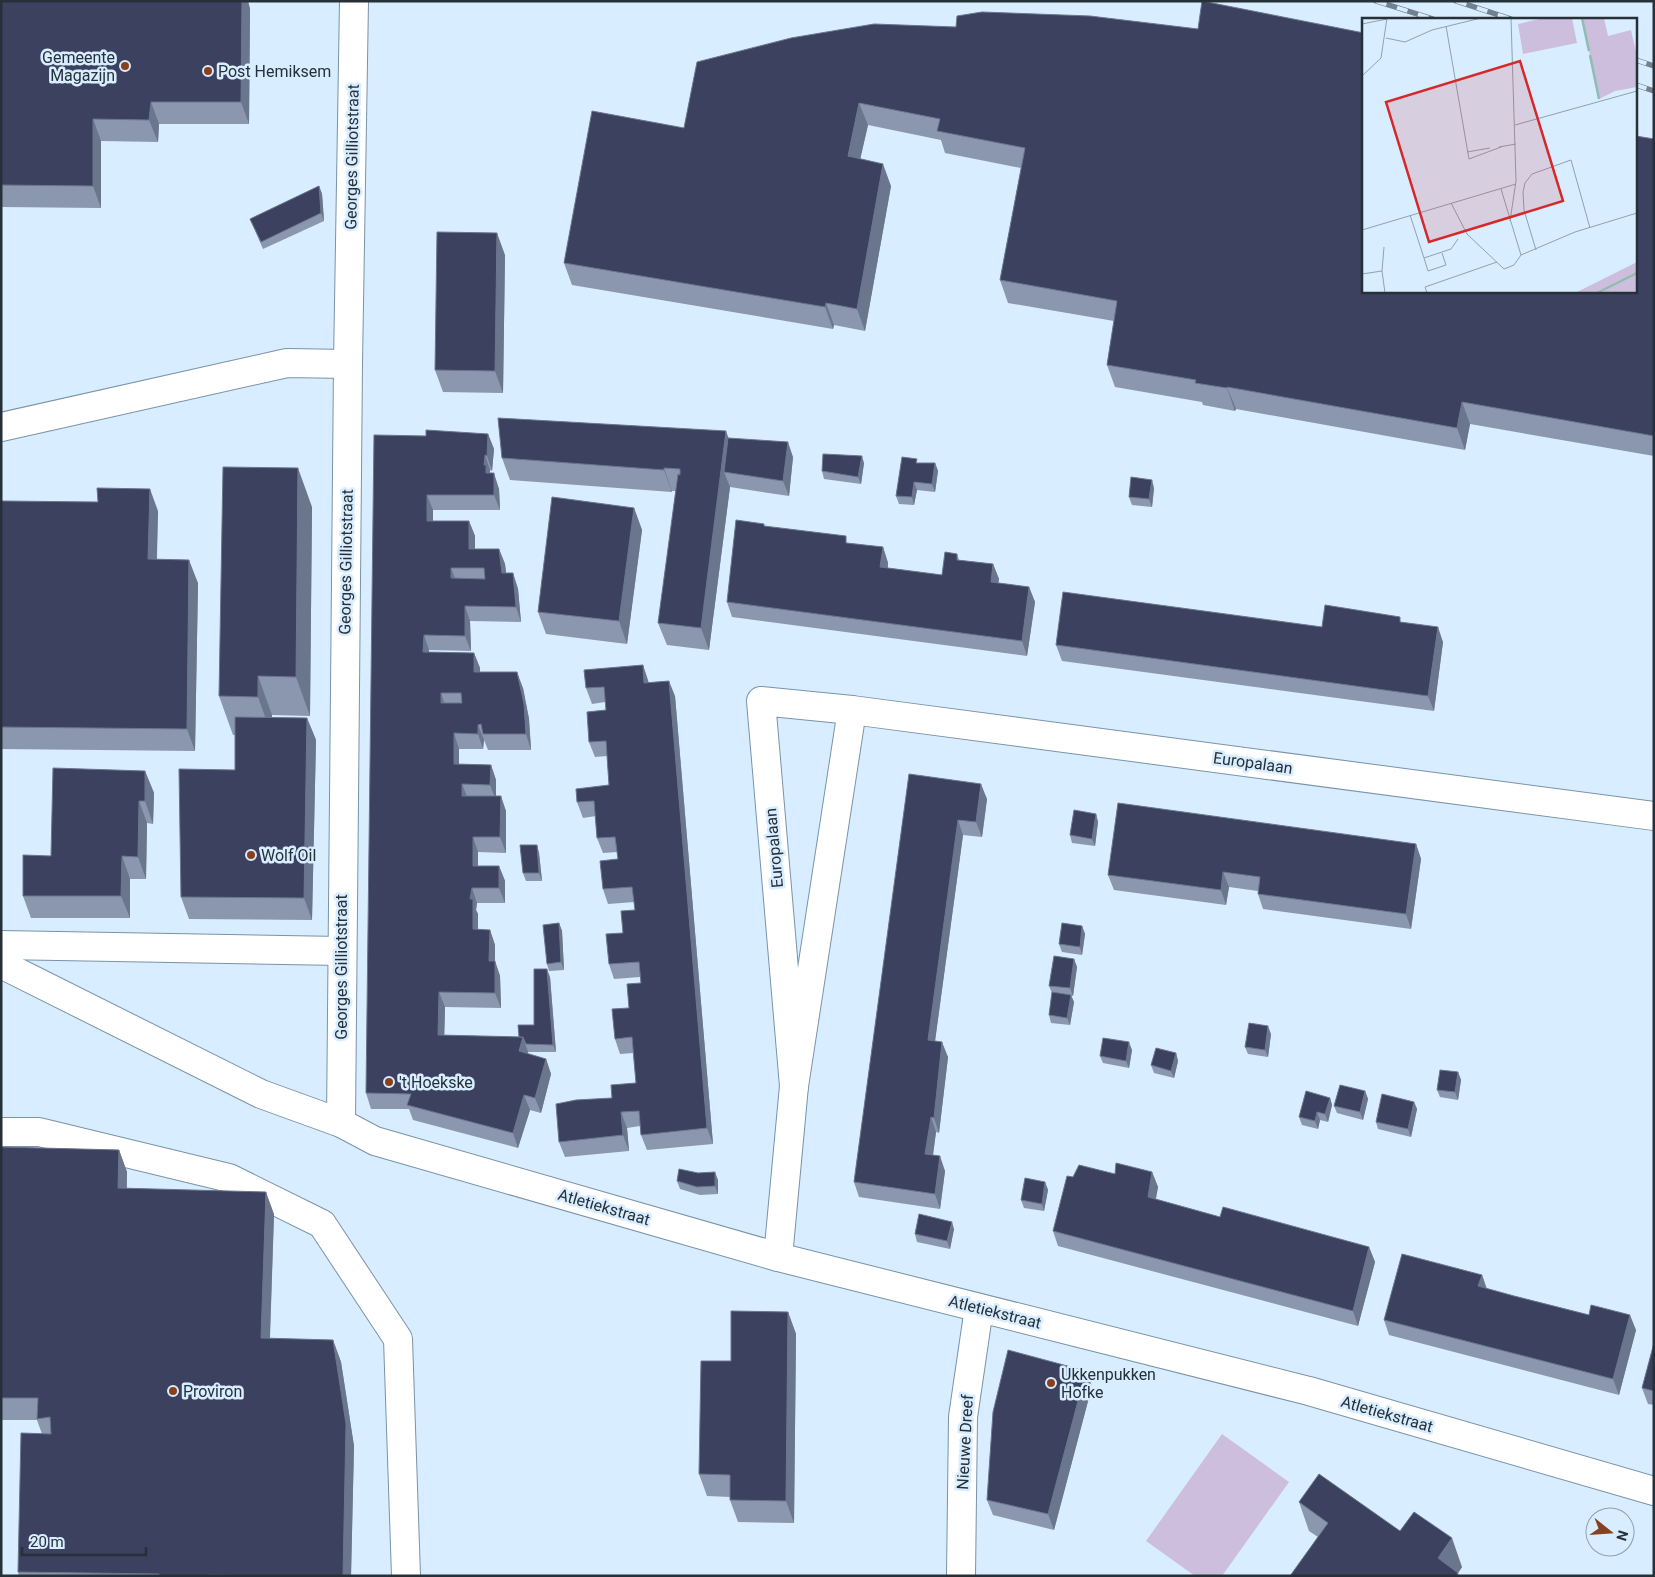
<svg xmlns="http://www.w3.org/2000/svg" width="1655" height="1577" viewBox="0 0 1655 1577" font-family="Roboto,sans-serif">
	<style>
		.green { fill: #cebede }
		.lines { fill: none; stroke-linecap: round; stroke-linejoin: round }
		.minor-casing { stroke: #7a93a7; stroke-width: 30 }
		.minor { stroke: #fff; stroke-width: 28 }
		.rail-casing { stroke: #72818d; stroke-width: 5.5 }
		.rail { stroke: #d8edff; stroke-width: 4; stroke-dasharray: 11; stroke-linecap: butt }
		.wall { fill: #8a97ae }
		.shaded-wall { fill: #6a758e }
		.building { fill: #3b415e; stroke: #6a758e; fill-rule: evenodd }
		.poi-dot { fill: #87411c; stroke: #d8edff; stroke-width: 2 }
		.labels { text-anchor: middle; dominant-baseline: central; stroke-width: 5; stroke-linejoin: round; paint-order: stroke }
		.poi-label { font-size: 16px; fill: #263038; stroke: #d8edff; text-anchor: start }
		.street-label { font-size: 16px; fill: #263038; stroke: #d8edff }
		.inset-river { fill: none; stroke: #90bdb2; stroke-width: 2.5 }
		.inset-road { fill: none; stroke: #91a1af; stroke-width: 1 }
		.view { fill: #d62828; fill-opacity: 0.15; stroke: #d62828; stroke-width: 2.5 }
		.inset-edge { fill: none; stroke: #263038; stroke-width: 2.5 }
	</style>
	<rect width="100%" height="100%" fill="#d8edff"/>
	<polygon class="green" points="1222,1434 1289,1482 1222,1576 1195,1576 1146,1541"/>
	<g class="lines">
		<g class="minor-casing">
			<g id="minor">
				<polyline points="1,427 287,363 348,364"/>
				<polyline points="1,945 341,951"/>
				<polyline points="1,964 261,1094 341,1123 375,1141 778,1257 1309,1391 1654,1491"/>
				<polyline points="794,1086 761,701 852,710 1654,816"/>
				<polyline points="341,1123 348,364 354,1"/>
				<polyline points="1,1132 39,1132 229,1178 322,1224 398,1339 406,1576"/>
				<polyline points="778,1257 794,1086 852,710"/>
				<polyline points="961,1576 963,1417 979,1308"/>
			</g>
		</g>
		<use href="#minor" class="minor"/>
		<g class="rail-casing">
			<g id="rail">
				<polyline points="1376,1 1433,19"/>
				<polyline points="1456,1 1511,19"/>
				<polyline points="1636,60 1654,66"/>
				<polyline points="1636,85 1654,91"/>
			</g>
		</g>
		<use href="#rail" class="rail"/>
	</g>
	<g class="wall">
		<polygon points="1,1 248,1 250,9 249,124 159,124 158,142 101,141 101,208 1,207"/>
		<polygon points="791,38 1364,291 1654,139 1654,456 1470,424 1465,450 1236,409 1235,411 1203,405 1202,402 1115,387 1107,365 1114,321 1008,303 1000,280 1021,168 945,153 941,140 868,125 860,158 891,186 865,331 834,325 833,329 572,285 564,263 684,128"/>
		<polygon points="319,186 322,194 324,221 263,249 250,219"/>
		<polygon points="505,255 503,393 443,392 435,370"/>
		<polygon points="488,434 494,449 492,471 490,470 490,473 499,489 500,510 433,510 433,521 469,521 475,536 475,549 499,549 505,564 506,573 513,573 518,589 521,622 470,621 471,651 429,650 429,652 474,653 480,668 480,672 523,688 529,719 531,750 488,750 484,740 483,749 459,749 459,764 491,765 496,780 496,796 506,811 506,853 478,852 478,866 499,866 505,881 505,903 477,903 476,910 478,914 478,930 490,930 495,945 495,961 500,976 501,1008 445,1007 444,1035 519,1037 534,1025 550,977 556,1052 528,1052 528,1054 546,1059 551,1074 541,1113 530,1110 518,1148 413,1120 409,1109 371,1109 366,1093 426,436"/>
		<polygon points="728,438 793,457 789,496 730,487 709,650 667,645 658,623 676,491 672,491 672,492 510,480 502,458"/>
		<polygon points="864,463 861,484 824,479 822,471"/>
		<polygon points="918,463 935,463 938,471 935,492 917,490 914,505 899,504 896,496"/>
		<polygon points="1154,488 1152,507 1132,505 1129,497"/>
		<polygon points="1,501 158,511 157,559 198,583 195,751 1,749"/>
		<polygon points="312,507 310,716 272,715 272,718 307,718 316,740 312,920 189,919 181,897 235,770 235,735 233,735 219,696"/>
		<polygon points="634,508 642,530 627,644 546,634 538,612"/>
		<polygon points="765,526 849,543 883,547 888,563 888,568 942,575 957,554 959,560 993,564 999,579 998,583 1029,587 1035,602 1027,656 732,617 727,602"/>
		<polygon points="1402,622 1443,642 1434,711 1062,661 1056,645"/>
		<polygon points="643,665 649,683 675,696 713,1144 647,1150 641,1135 640,1126 627,1128 629,1151 565,1157 559,1142 612,1098 636,1083 633,1053 620,1054 615,1039 641,983 640,977 614,979 609,964 635,910 634,902 608,904 603,889 618,859 617,852 603,853 597,838 596,816 583,818 577,802 609,785 607,756 595,757 589,742 606,710 605,702 592,704 586,688"/>
		<polygon points="145,771 154,793 153,824 147,823 146,879 130,879 130,918 31,918 23,896 51,856"/>
		<polygon points="909,774 987,799 982,837 963,835 935,1041 948,1057 939,1133 936,1132 933,1155 945,1171 940,1209 859,1197 854,1182"/>
		<polygon points="1096,814 1098,822 1095,846 1072,843 1070,835"/>
		<polygon points="1416,844 1421,859 1411,929 1263,909 1258,894 1258,891 1229,887 1226,905 1114,890 1108,875"/>
		<polygon points="537,845 539,853 542,881 526,881 523,873"/>
		<polygon points="559,923 562,931 564,970 549,971 547,964"/>
		<polygon points="1082,926 1085,934 1082,955 1062,952 1059,944"/>
		<polygon points="1074,959 1077,967 1073,996 1071,996 1074,1002 1070,1025 1051,1023 1049,1015 1052,993 1049,986"/>
		<polygon points="1271,1034 1268,1057 1248,1054 1245,1047"/>
		<polygon points="1132,1050 1129,1068 1103,1063 1100,1056"/>
		<polygon points="1176,1053 1178,1061 1174,1078 1154,1073 1151,1065"/>
		<polygon points="1458,1072 1461,1080 1458,1100 1440,1097 1437,1090"/>
		<polygon points="1365,1091 1368,1099 1363,1120 1337,1113 1334,1106"/>
		<polygon points="1330,1098 1332,1105 1328,1122 1320,1120 1318,1129 1302,1125 1299,1117"/>
		<polygon points="1414,1102 1417,1109 1411,1137 1378,1129 1376,1122"/>
		<polygon points="1,1147 119,1150 127,1172 127,1188 274,1214 270,1339 333,1340 341,1362 354,1446 351,1576 19,1576 18,1572 42,1434 37,1420 1,1420"/>
		<polygon points="1152,1172 1158,1187 1156,1199 1220,1217 1369,1247 1375,1262 1358,1326 1058,1246 1053,1231 1073,1177"/>
		<polygon points="718,1180 718,1194 700,1195 680,1189 677,1181"/>
		<polygon points="1045,1182 1048,1190 1044,1211 1024,1208 1021,1200"/>
		<polygon points="954,1229 950,1249 917,1242 915,1234"/>
		<polygon points="1482,1275 1487,1289 1589,1315 1636,1330 1619,1395 1389,1335 1384,1320"/>
		<polygon points="788,1312 796,1334 794,1523 738,1522 730,1500 730,1497 707,1496 699,1474 731,1361"/>
		<polygon points="1654,1343 1654,1405 1648,1404 1642,1388"/>
		<polygon points="1086,1371 1092,1386 1054,1530 993,1515 987,1500"/>
		<polygon points="1299,1502 1400,1531 1462,1567 1458,1573 1459,1576 1290,1576 1318,1537 1309,1531"/>
	</g>
	<g class="shaded-wall">
		<polygon points="242,1 248,1 250,9 249,124 241,102"/>
		<polygon points="151,102 159,124 158,142 149,120"/>
		<polygon points="859,103 868,125 856,178 848,156"/>
		<polygon points="93,119 101,141 101,208 93,186"/>
		<polygon points="883,164 891,186 865,331 857,309"/>
		<polygon points="319,186 322,194 324,221 321,213"/>
		<polygon points="497,233 505,255 503,393 495,371"/>
		<polygon points="826,303 834,325 833,329 825,307"/>
		<polygon points="1227,387 1236,409 1235,411 1227,388"/>
		<polygon points="1462,402 1470,424 1465,450 1457,428"/>
		<polygon points="726,431 734,454 724,472 730,487 709,650 701,628"/>
		<polygon points="488,434 494,449 492,471 487,456"/>
		<polygon points="788,442 793,457 789,496 783,481"/>
		<polygon points="485,455 490,470 490,476 486,473 484,465"/>
		<polygon points="862,456 864,463 861,484 858,477"/>
		<polygon points="935,463 938,471 935,492 932,484"/>
		<polygon points="298,468 312,507 310,716 296,677"/>
		<polygon points="664,468 672,491 672,492 664,470"/>
		<polygon points="494,473 499,489 500,510 494,495"/>
		<polygon points="1152,480 1154,488 1152,507 1149,499"/>
		<polygon points="914,482 917,490 914,505 912,497"/>
		<polygon points="150,489 158,511 156,581 148,559"/>
		<polygon points="427,495 433,510 433,536 427,521"/>
		<polygon points="634,508 642,530 627,644 619,621"/>
		<polygon points="469,521 475,536 475,564 469,549"/>
		<polygon points="883,547 888,563 886,582 880,567"/>
		<polygon points="499,549 505,564 508,588 502,573"/>
		<polygon points="189,560 198,583 195,751 187,729"/>
		<polygon points="993,564 999,579 996,597 991,582"/>
		<polygon points="451,568 457,583 451,578"/>
		<polygon points="513,573 518,589 521,622 516,607"/>
		<polygon points="1029,587 1035,602 1027,656 1022,641"/>
		<polygon points="465,606 470,621 471,651 465,636"/>
		<polygon points="1438,627 1443,642 1434,711 1428,696"/>
		<polygon points="424,635 429,650 429,667 423,652"/>
		<polygon points="474,653 480,668 480,687 474,672"/>
		<polygon points="643,665 648,681 649,699 644,683"/>
		<polygon points="517,672 523,688 529,719 531,750 526,734"/>
		<polygon points="258,676 272,715 272,736 258,697"/>
		<polygon points="669,681 675,696 713,1144 707,1128"/>
		<polygon points="441,693 446,708 441,703"/>
		<polygon points="307,718 316,740 312,920 304,898"/>
		<polygon points="478,725 484,740 483,749 478,734"/>
		<polygon points="454,733 459,749 459,779 454,764"/>
		<polygon points="491,765 496,780 496,800 490,785"/>
		<polygon points="145,771 154,793 153,824 145,801"/>
		<polygon points="462,784 468,799 462,796"/>
		<polygon points="981,784 987,799 982,837 976,822"/>
		<polygon points="501,796 506,811 506,853 500,837"/>
		<polygon points="139,801 147,823 146,879 138,857"/>
		<polygon points="1096,814 1098,822 1095,846 1092,839"/>
		<polygon points="958,820 963,835 933,1056 928,1040"/>
		<polygon points="473,837 478,852 478,881 473,866"/>
		<polygon points="1416,844 1421,859 1411,929 1406,914"/>
		<polygon points="537,845 539,853 542,881 539,873"/>
		<polygon points="122,856 130,879 130,918 121,896"/>
		<polygon points="499,866 505,881 505,903 499,888"/>
		<polygon points="1223,872 1229,887 1226,905 1221,890"/>
		<polygon points="472,888 477,903 476,910 478,914 478,945 473,929 470,899"/>
		<polygon points="559,923 562,931 564,970 561,962"/>
		<polygon points="1082,926 1085,934 1082,955 1080,947"/>
		<polygon points="490,930 495,945 495,961 500,976 501,1008 495,993 489,961"/>
		<polygon points="1074,959 1077,967 1073,996 1070,988"/>
		<polygon points="547,969 550,977 556,1052 553,1045"/>
		<polygon points="439,992 445,1007 444,1050 438,1035"/>
		<polygon points="1071,995 1074,1002 1070,1025 1067,1018"/>
		<polygon points="1268,1026 1271,1034 1268,1057 1265,1050"/>
		<polygon points="523,1037 528,1052 525,1067 519,1051"/>
		<polygon points="942,1042 948,1057 939,1133 934,1118"/>
		<polygon points="1129,1042 1132,1050 1129,1068 1126,1061"/>
		<polygon points="1176,1053 1178,1061 1174,1078 1171,1071"/>
		<polygon points="546,1059 551,1074 541,1113 535,1098"/>
		<polygon points="1458,1072 1461,1080 1458,1100 1455,1092"/>
		<polygon points="1365,1091 1368,1099 1363,1120 1360,1112"/>
		<polygon points="524,1095 530,1110 518,1148 513,1133"/>
		<polygon points="1330,1098 1332,1105 1328,1122 1325,1114"/>
		<polygon points="1414,1102 1417,1109 1411,1137 1408,1129"/>
		<polygon points="621,1112 627,1128 629,1151 623,1135"/>
		<polygon points="1317,1112 1320,1120 1318,1129 1315,1121"/>
		<polygon points="931,1117 936,1132 931,1169 925,1154"/>
		<polygon points="119,1150 127,1172 126,1210 118,1188"/>
		<polygon points="940,1156 945,1171 940,1209 935,1194"/>
		<polygon points="715,1172 718,1180 718,1194 715,1186"/>
		<polygon points="1152,1172 1158,1187 1153,1212 1148,1197"/>
		<polygon points="1045,1182 1048,1190 1044,1211 1042,1204"/>
		<polygon points="266,1192 274,1214 269,1361 261,1338"/>
		<polygon points="952,1222 954,1229 950,1249 947,1241"/>
		<polygon points="1369,1247 1375,1262 1358,1326 1353,1311"/>
		<polygon points="1482,1275 1487,1290 1478,1286"/>
		<polygon points="788,1312 796,1334 794,1523 786,1501"/>
		<polygon points="1630,1315 1636,1330 1619,1395 1613,1379"/>
		<polygon points="333,1340 341,1362 354,1446 351,1576 343,1576"/>
		<polygon points="1086,1371 1092,1386 1054,1530 1048,1514"/>
		<polygon points="1452,1538 1462,1567 1456,1576 1438,1558"/>
	</g>
	<g class="building">
		<polygon points="1,1 242,1 241,102 151,102 149,120 93,119 93,186 1,185"/>
		<polygon points="1202,1 1364,33 1364,291 1636,291 1636,136 1654,139 1654,436 1462,402 1457,428 1227,387 1227,388 1195,383 1196,380 1107,365 1117,301 1000,280 1025,148 937,131 940,119 859,103 848,156 883,164 857,309 826,303 825,307 564,263 592,111 684,128 697,62 791,38 874,24 956,27 957,16 982,12 1090,16 1198,29"/>
		<polygon points="319,186 321,213 261,242 250,219"/>
		<polygon points="437,232 497,233 495,371 435,370"/>
		<polygon points="498,418 726,431 701,628 658,623 678,474 680,475 680,469 664,468 664,470 502,458"/>
		<path d="M426,430L488,434L487,456L485,455L484,465H486V473H494V495H427V521H469V549H499L502,573H513L516,607L465,606V636L424,635L423,652L474,653V672H517L524,704L526,734H483L481,724L478,725V734L454,733V764L491,765L490,785L462,784V796H501L500,837H473V866H499V888H472L470,899H473V929L490,930L489,961H495V993L439,992L438,1035L523,1037L519,1051L546,1059L535,1098L524,1095L513,1133L407,1105L411,1094L366,1093L374,435L426,436ZM451,568H484L485,579L451,578ZM441,693H461L462,703H441Z"/>
		<polygon points="728,438 788,442 783,481 724,472"/>
		<polygon points="823,454 862,456 858,477 822,471"/>
		<polygon points="902,457 917,459 916,463 935,463 932,484 914,482 912,497 896,496"/>
		<polygon points="223,467 298,468 296,677 258,676 258,697 219,696"/>
		<polygon points="1131,477 1152,480 1149,499 1129,497"/>
		<polygon points="97,488 150,489 148,559 189,560 187,729 1,727 1,501 98,502"/>
		<polygon points="552,497 634,508 619,621 538,612"/>
		<polygon points="736,520 764,524 764,526 846,536 846,543 883,547 880,567 942,575 945,552 957,554 957,560 993,564 991,582 1029,587 1022,641 727,602"/>
		<polygon points="1063,592 1322,627 1325,605 1400,617 1400,622 1438,627 1428,696 1056,645"/>
		<polygon points="643,665 644,683 669,681 707,1128 641,1135 639,1111 621,1112 623,1135 559,1142 556,1104 576,1100 612,1098 611,1085 636,1083 632,1037 615,1039 612,1009 629,1008 627,984 641,983 639,962 609,964 606,934 623,933 621,911 635,910 632,887 603,889 600,861 618,859 615,837 597,838 594,801 577,802 576,789 609,785 606,741 589,742 587,712 606,710 604,687 586,688 584,670"/>
		<polygon points="235,717 307,718 304,898 181,897 179,769 235,770"/>
		<polygon points="53,768 145,771 145,801 139,801 138,857 122,856 121,896 23,896 23,855 51,856"/>
		<polygon points="909,774 981,784 976,822 958,820 928,1040 942,1042 934,1118 931,1117 925,1154 940,1156 935,1194 854,1182"/>
		<polygon points="1118,803 1416,844 1406,914 1258,894 1260,877 1223,872 1221,890 1108,875"/>
		<polygon points="1074,810 1096,814 1092,839 1070,835"/>
		<polygon points="520,845 537,845 539,873 523,873"/>
		<polygon points="559,923 561,962 547,964 543,925"/>
		<polygon points="1062,923 1082,926 1080,947 1059,944"/>
		<polygon points="1054,956 1074,959 1070,988 1049,986"/>
		<polygon points="534,969 547,969 553,1045 526,1044 523,1037 519,1037 518,1025 534,1025"/>
		<polygon points="1052,992 1071,995 1067,1018 1049,1015"/>
		<polygon points="1249,1023 1268,1026 1265,1050 1245,1047"/>
		<polygon points="1103,1038 1129,1042 1126,1061 1100,1056"/>
		<polygon points="1156,1048 1176,1053 1171,1071 1151,1065"/>
		<polygon points="1440,1070 1458,1072 1455,1092 1437,1090"/>
		<polygon points="1340,1085 1365,1091 1360,1112 1334,1106"/>
		<polygon points="1306,1091 1330,1098 1325,1114 1317,1112 1315,1121 1299,1117"/>
		<polygon points="1382,1094 1414,1102 1408,1129 1376,1122"/>
		<polygon points="1,1147 119,1150 118,1188 266,1192 261,1338 333,1340 346,1424 343,1576 265,1576 208,1575 207,1576 160,1576 159,1574 18,1572 21,1433 51,1434 50,1417 37,1419 38,1398 1,1398"/>
		<polygon points="1116,1163 1152,1172 1148,1197 1220,1217 1223,1207 1369,1247 1353,1311 1053,1231 1067,1176 1073,1177 1079,1165 1115,1174"/>
		<polygon points="679,1169 698,1173 715,1172 715,1186 697,1187 677,1181"/>
		<polygon points="1025,1178 1045,1182 1042,1204 1021,1200"/>
		<polygon points="919,1214 952,1222 947,1241 915,1234"/>
		<polygon points="1402,1254 1482,1275 1478,1286 1514,1296 1589,1315 1591,1305 1630,1315 1613,1379 1384,1320"/>
		<polygon points="731,1311 788,1312 786,1501 730,1500 730,1475 699,1474 701,1361 731,1361"/>
		<polygon points="1654,1343 1654,1391 1642,1388"/>
		<polygon points="1008,1350 1086,1371 1048,1514 987,1500 993,1412"/>
		<polygon points="1319,1474 1400,1531 1414,1512 1452,1538 1438,1558 1458,1573 1456,1576 1290,1576 1328,1523 1299,1502"/>
	</g>
	<g class="poi-dot">
		<circle cx="125" cy="66" r="5"/>
		<circle cx="208" cy="71" r="5"/>
		<circle cx="251" cy="855" r="5"/>
		<circle cx="389" cy="1082" r="5"/>
		<circle cx="1051" cy="1383" r="5"/>
		<circle cx="173" cy="1391" r="5"/>
	</g>
	<g class="labels">
		<g class="poi-label">
			<text x="115" y="57" text-anchor="end">Gemeente<tspan x="115" dy="18">Magazijn</tspan></text>
			<text x="218" y="71">Post Hemiksem</text>
			<text x="261" y="855">Wolf Oil</text>
			<text x="399" y="1082">'t Hoekske</text>
			<text x="1061" y="1374">Ukkenpukken<tspan x="1061" dy="18">Hofke</tspan></text>
			<text x="183" y="1391">Proviron</text>
		</g>
		<g class="street-label">
			<text transform="translate(352 157) rotate(-89)">Georges Gilliotstraat</text>
			<text transform="translate(346 562) rotate(-89)">Georges Gilliotstraat</text>
			<text transform="translate(1253 763) rotate(8)">Europalaan</text>
			<text transform="translate(774 848) rotate(-95)">Europalaan</text>
			<text transform="translate(341 967) rotate(-90)">Georges Gilliotstraat</text>
			<text transform="translate(604 1207) rotate(16)">Atletiekstraat</text>
			<text transform="translate(995 1312) rotate(14)">Atletiekstraat</text>
			<text transform="translate(1387 1414) rotate(16)">Atletiekstraat</text>
			<text transform="translate(965 1442) rotate(-87)">Nieuwe Dreef</text>
		</g>
	</g>
	<g transform="translate(1362 18)">
		<rect width="275" height="275" fill="#d8edff"/>
		<path d="M182,0H210L215,25L161,36L156,6ZM220,0H242L246,18L269,12L275,38V69L253,73L237,81ZM275,244V275H213Z" fill="#cebede"/>
		<path class="inset-river" d="M220,0L227,33M228,37L237,81M235,275L275,255"/>
		<path class="inset-road" d="M0,6L25,1M84,8L107,141L139,129M24,20L43,24L70,12L119,0M0,58L19,40L25,0M153,107L275,73M137,129L154,126M105,134L128,130M139,171L159,237L213,214L275,195M89,185L105,216L142,251L152,247L159,237M48,197L62,240L89,231L96,221M148,203L154,163L149,0M0,212L154,166M174,232L162,192L161,174L163,165L170,156L209,142L228,210M62,240L66,253L84,247L80,235M20,253L22,229M0,256L20,253L23,275M65,275L63,269L135,244"/>
		<path class="view" d="M158,43L201,183L67,224L24,84Z"/>
		<rect width="275" height="275" class="inset-edge"/>
	</g>
	<rect width="1655" height="1577" fill="none" stroke="#263038" stroke-width="5"/>
	<g transform="translate(1610 1532) rotate(107)"><circle r="24" fill="#d8edff" stroke="#91a1af"/>
	<path d="M0-4L9 19L0 12L-9 19Z" fill="#87411c"/>
	<text y="-8" font-size="14" font-weight="bold" text-anchor="middle" fill="#263038">N</text>
	</g>
	<path d="M22 1547v8h124v-8" fill="none" stroke="#263038" stroke-width="2.5"/>
	<text x="30" y="1547" font-size="15" fill="#263038" stroke="#d8edff" stroke-width="4" paint-order="stroke">20 m</text>
</svg>
